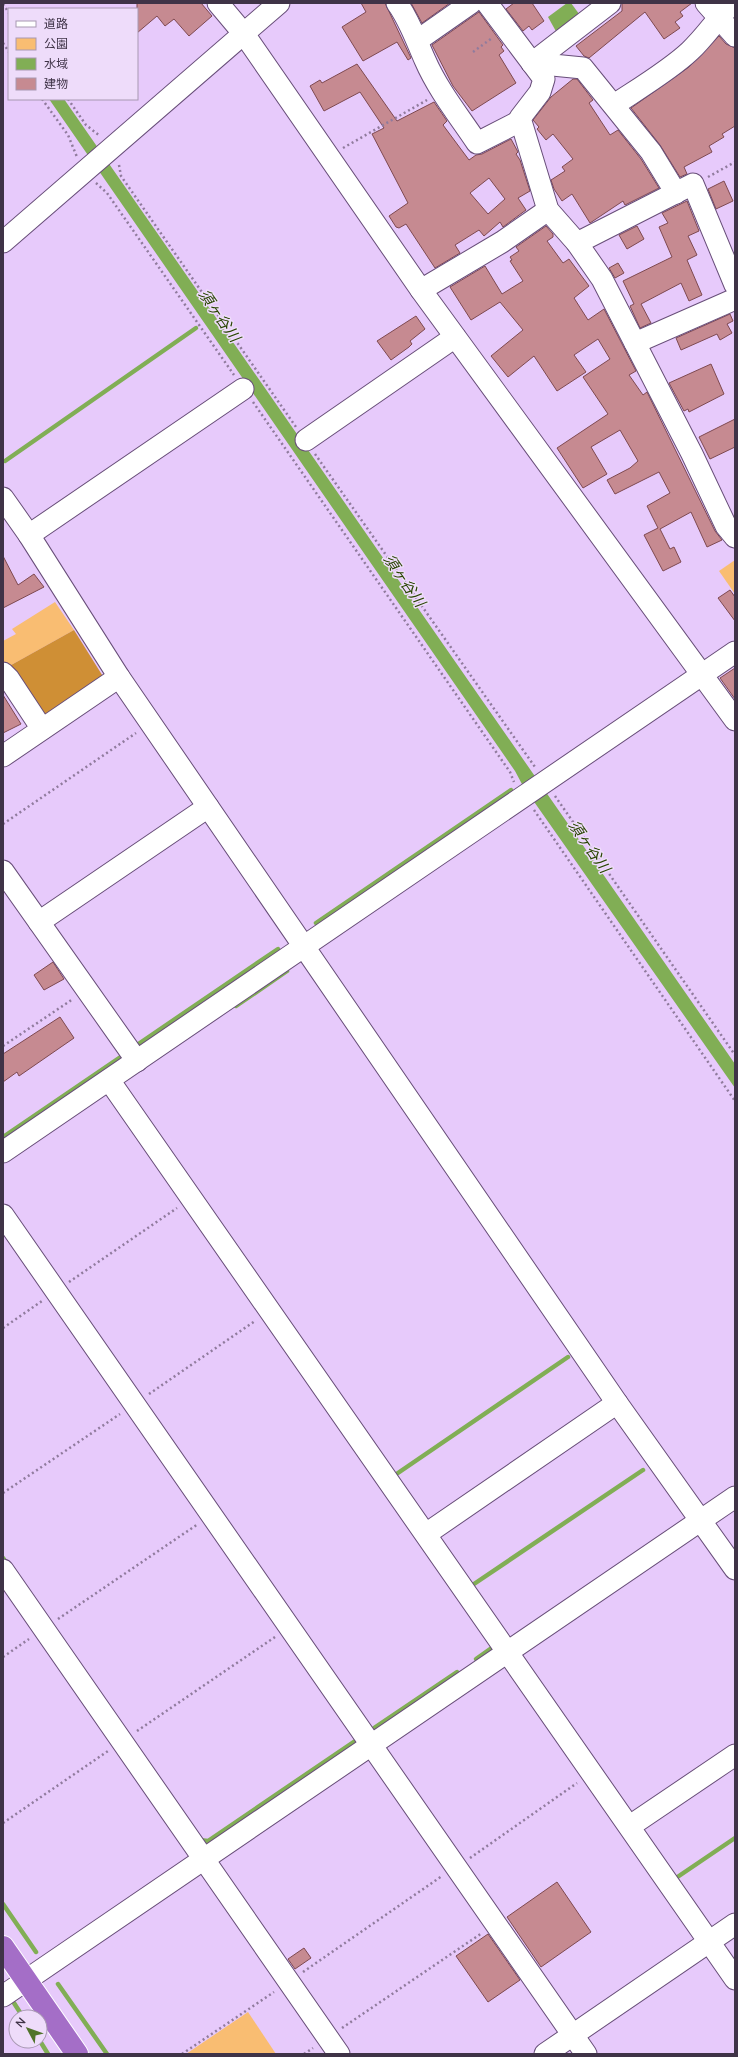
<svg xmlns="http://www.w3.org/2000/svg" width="738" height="2057" viewBox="0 0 738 2057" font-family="Lato,'Noto Sans JP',sans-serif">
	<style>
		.green { fill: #f9bd72 }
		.forest { fill: #cf8f35 }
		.water { fill: #81ae55 }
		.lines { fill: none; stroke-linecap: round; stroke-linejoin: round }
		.stream { stroke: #81ae55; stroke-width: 4.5 }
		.building { fill: #c68a91; stroke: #7e4950; fill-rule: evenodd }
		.minor-casing { stroke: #684e79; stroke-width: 23 }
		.highway-casing { stroke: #fff; stroke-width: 24 }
		.path { stroke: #907b9d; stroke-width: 2.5; stroke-dasharray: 2 3; stroke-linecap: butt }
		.minor { stroke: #fff; stroke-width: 21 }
		.highway { stroke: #a46ec7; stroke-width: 22 }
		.labels { text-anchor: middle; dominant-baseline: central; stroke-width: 3; stroke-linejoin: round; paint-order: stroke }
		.water-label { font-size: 15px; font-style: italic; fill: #284401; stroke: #eedcfa }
	</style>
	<rect width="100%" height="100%" fill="#e7cafb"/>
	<g class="green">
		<polygon points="735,560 735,594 719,571"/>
		<polygon points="55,602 74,630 4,669 3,641 16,634 12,629"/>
		<polygon points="248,2012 276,2054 186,2054"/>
	</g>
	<polygon class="forest" points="74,630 104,678 43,719 4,669"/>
	<g class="water">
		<polygon points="567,3 571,3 582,18 558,35 548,17"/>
		<polygon points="49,99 64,99 735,1064 735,1088 523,786 515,771"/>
	</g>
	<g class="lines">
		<g class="stream">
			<polyline points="5,461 196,328"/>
			<polyline points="316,923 511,790"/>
			<polyline points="236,1006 287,971"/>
			<polyline points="134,1047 278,949"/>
			<polyline points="3,1137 122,1056"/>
			<polyline points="395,1475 568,1357"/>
			<polyline points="3,1558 8,1565"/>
			<polyline points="471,1586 643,1470"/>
			<polyline points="476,1659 493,1647 494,1643"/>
			<polyline points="374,1728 457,1672"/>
			<polyline points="199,1840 208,1841 358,1739"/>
			<polyline points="673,1880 735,1838"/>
			<polyline points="3,1904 36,1952"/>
			<polyline points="58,1984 107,2054"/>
			<polyline points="14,2003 23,2017"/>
			<polyline points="40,2041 48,2054"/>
		</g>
	</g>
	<g class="building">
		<polygon points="137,3 201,3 212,16 189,36 174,19 165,26 157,16 137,33"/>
		<polygon points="361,3 385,3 411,58 408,60 397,42 363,61 342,27 366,12"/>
		<polygon points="411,3 450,3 422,23"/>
		<polygon points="514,3 532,3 544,21 532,30 529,26 523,31 506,9"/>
		<polygon points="622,3 692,3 680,12 683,16 675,22 680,28 664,39 645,12 589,58 584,56 576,46 622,11"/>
		<polygon points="479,12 503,45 501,47 504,51 499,55 516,83 472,111 453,86 432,45"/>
		<polygon points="719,36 726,44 735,48 735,126 722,134 724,137 709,146 712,152 684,167 687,174 680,177 660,145 631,108 689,67"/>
		<path d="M357,64L397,121L434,102L447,121L443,125L469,160L476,155L482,154L511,139L518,152L516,154L520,160L530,191L518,198L526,210L503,227L500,222L484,236L479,230L455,245L460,253L435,268L406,224L399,228L396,227L389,216L408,203L372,134L384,128L360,92L324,111L310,86L320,80L322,83ZM489,178L505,199L488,214L470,193Z"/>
		<polygon points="573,79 577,79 593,100 589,103 610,135 618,130 641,159 659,188 625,205 623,201 590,223 572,194 562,201 554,189 551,180 565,171 562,167 573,159 553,134 546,140 537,129 539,127 533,120 551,97"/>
		<polygon points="724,181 733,201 716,209 708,189"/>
		<polygon points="687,201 699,231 688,236 697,255 687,260 702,295 689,301 681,283 641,304 651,323 640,328 630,306 634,304 623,281 672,257 659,227 668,223 662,213"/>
		<polygon points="546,226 553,234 553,237 547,241 563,263 569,259 589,286 574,298 588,320 604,309 636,371 629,375 643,395 647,392 715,531 722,540 707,547 691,512 660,529 670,549 674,547 681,562 663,571 644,535 658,528 647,506 670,493 659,472 615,494 607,480 630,468 638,461 620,430 591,447 607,474 583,488 557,448 608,414 583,377 610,359 598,339 574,355 586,372 557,391 534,356 508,377 491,356 523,330 500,302 471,320 450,287 485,266 502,294 523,281 510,261 512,260 510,257 519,251 516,247"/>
		<polygon points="637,226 644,239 627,249 619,235"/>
		<polygon points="618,263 624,273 615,278 609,268"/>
		<polygon points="730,314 733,321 727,324 732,333 720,340 717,334 681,350 676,338"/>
		<polygon points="416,316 425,329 410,341 412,344 409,347 391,360 377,341"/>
		<polygon points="711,364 724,394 689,412 688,409 684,411 669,383"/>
		<polygon points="735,419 735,447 710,459 699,437"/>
		<polygon points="3,556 18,585 34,574 44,587 3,608"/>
		<polygon points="730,590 735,597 735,621 718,598"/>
		<polygon points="735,668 735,699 720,678"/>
		<polygon points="3,695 21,724 3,733"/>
		<polygon points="53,962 64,979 44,990 34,975"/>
		<polygon points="60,1017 74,1038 19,1076 17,1072 3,1082 3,1054"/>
		<polygon points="557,1882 591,1932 541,1967 507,1917"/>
		<polygon points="488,1934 520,1980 488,2002 456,1956"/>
		<polygon points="304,1948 311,1958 295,1969 288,1959"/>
	</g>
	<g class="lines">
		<g class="minor-casing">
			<g id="minor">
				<polyline points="218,3 244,34 421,290 735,720"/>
				<path d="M397,3C410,21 416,40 425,60C438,90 459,116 477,143L520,121"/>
				<polyline points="487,3 544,79 540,92 520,118 548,210 577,243 602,279 692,454 726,526 735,537"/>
				<polyline points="706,3 735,36"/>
				<polyline points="418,40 471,3"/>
				<polyline points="532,63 583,68 651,152 676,193"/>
				<polyline points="532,63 610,3"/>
				<path d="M614,105C638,89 670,70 690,51C706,36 717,18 733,3"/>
				<polyline points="3,242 279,3"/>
				<polyline points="577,243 693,184 735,285"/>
				<polyline points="421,290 502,242 548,210"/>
				<polyline points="635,343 735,299"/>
				<polyline points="306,440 455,337"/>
				<polyline points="3,498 29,535 119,677 617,1403 735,1569"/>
				<polyline points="29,535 243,389"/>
				<polyline points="3,673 9,679 42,729"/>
				<polyline points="3,756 119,677"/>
				<polyline points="3,871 137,1061"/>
				<polyline points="39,922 208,807"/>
				<polyline points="109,1080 735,1979"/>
				<polyline points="3,1152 735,652"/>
				<polyline points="3,1215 586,2054"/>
				<polyline points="426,1534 617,1403"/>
				<polyline points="3,1570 339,2054"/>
				<polyline points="630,1826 735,1755"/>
				<polyline points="3,1996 735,1497"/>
				<polyline points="545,2054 735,1924"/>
			</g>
		</g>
		<g class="highway-casing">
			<polyline id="highway" points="3,1947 77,2054"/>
		</g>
		<g class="path">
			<polyline points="3,4 9,13"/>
			<polyline points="3,43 9,52"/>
			<polyline points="473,52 492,38"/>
			<polyline points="42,99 68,135 77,157"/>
			<polyline points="68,99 86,125 100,136"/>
			<polyline points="343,148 427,100"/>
			<polyline points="119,165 121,176 296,427"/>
			<polyline points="708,177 735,162"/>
			<polyline points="96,183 107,193 234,375"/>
			<polyline points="253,402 510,772 514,782"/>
			<polyline points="315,454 535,767"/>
			<polyline points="555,796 735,1055"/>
			<polyline points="534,810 735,1101"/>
			<polyline points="3,824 136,733"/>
			<polyline points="3,1046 73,999"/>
			<polyline points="69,1282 177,1208"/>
			<polyline points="3,1328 42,1301"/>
			<polyline points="149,1394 255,1321"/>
			<polyline points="3,1493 120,1414"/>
			<polyline points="58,1619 198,1524"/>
			<polyline points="3,1657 29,1639"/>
			<polyline points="137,1731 275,1637"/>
			<polyline points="3,1823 108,1751"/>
			<polyline points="470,1858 577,1783"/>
			<polyline points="303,1972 442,1876"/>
			<polyline points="342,2028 482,1933"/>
			<polyline points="182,2054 274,1992"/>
			<polyline points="304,2054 313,2048"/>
		</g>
		<use href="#minor" class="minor"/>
		<use href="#highway" class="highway"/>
	</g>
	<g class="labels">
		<g class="water-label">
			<text transform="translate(220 315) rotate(55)">須ヶ谷川</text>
			<text transform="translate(405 580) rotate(55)">須ヶ谷川</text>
			<text transform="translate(590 846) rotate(55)">須ヶ谷川</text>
		</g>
	</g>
	<rect width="738" height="2057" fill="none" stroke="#3f3347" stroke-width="8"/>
	<rect x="8" y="8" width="130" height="92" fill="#eedcfa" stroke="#a898b2"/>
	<rect x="16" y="21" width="20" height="6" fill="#ffffff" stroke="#a898b2"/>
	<text x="44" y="28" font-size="12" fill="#3f3347">道路</text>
	<rect x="16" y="38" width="20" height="12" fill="#f9bd72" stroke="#a898b2"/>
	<text x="44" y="48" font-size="12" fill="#3f3347">公園</text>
	<rect x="16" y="58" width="20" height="12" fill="#81ae55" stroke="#a898b2"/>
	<text x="44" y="68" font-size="12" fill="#3f3347">水域</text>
	<rect x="16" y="78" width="20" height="12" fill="#c68a91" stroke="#a898b2"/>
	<text x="44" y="88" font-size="12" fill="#3f3347">建物</text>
	<g transform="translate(28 2029) rotate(311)"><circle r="19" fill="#eedcfa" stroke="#a898b2"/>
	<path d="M0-3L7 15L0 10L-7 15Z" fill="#50732b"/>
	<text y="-6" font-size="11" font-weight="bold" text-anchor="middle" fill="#3f3347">N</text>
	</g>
</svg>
